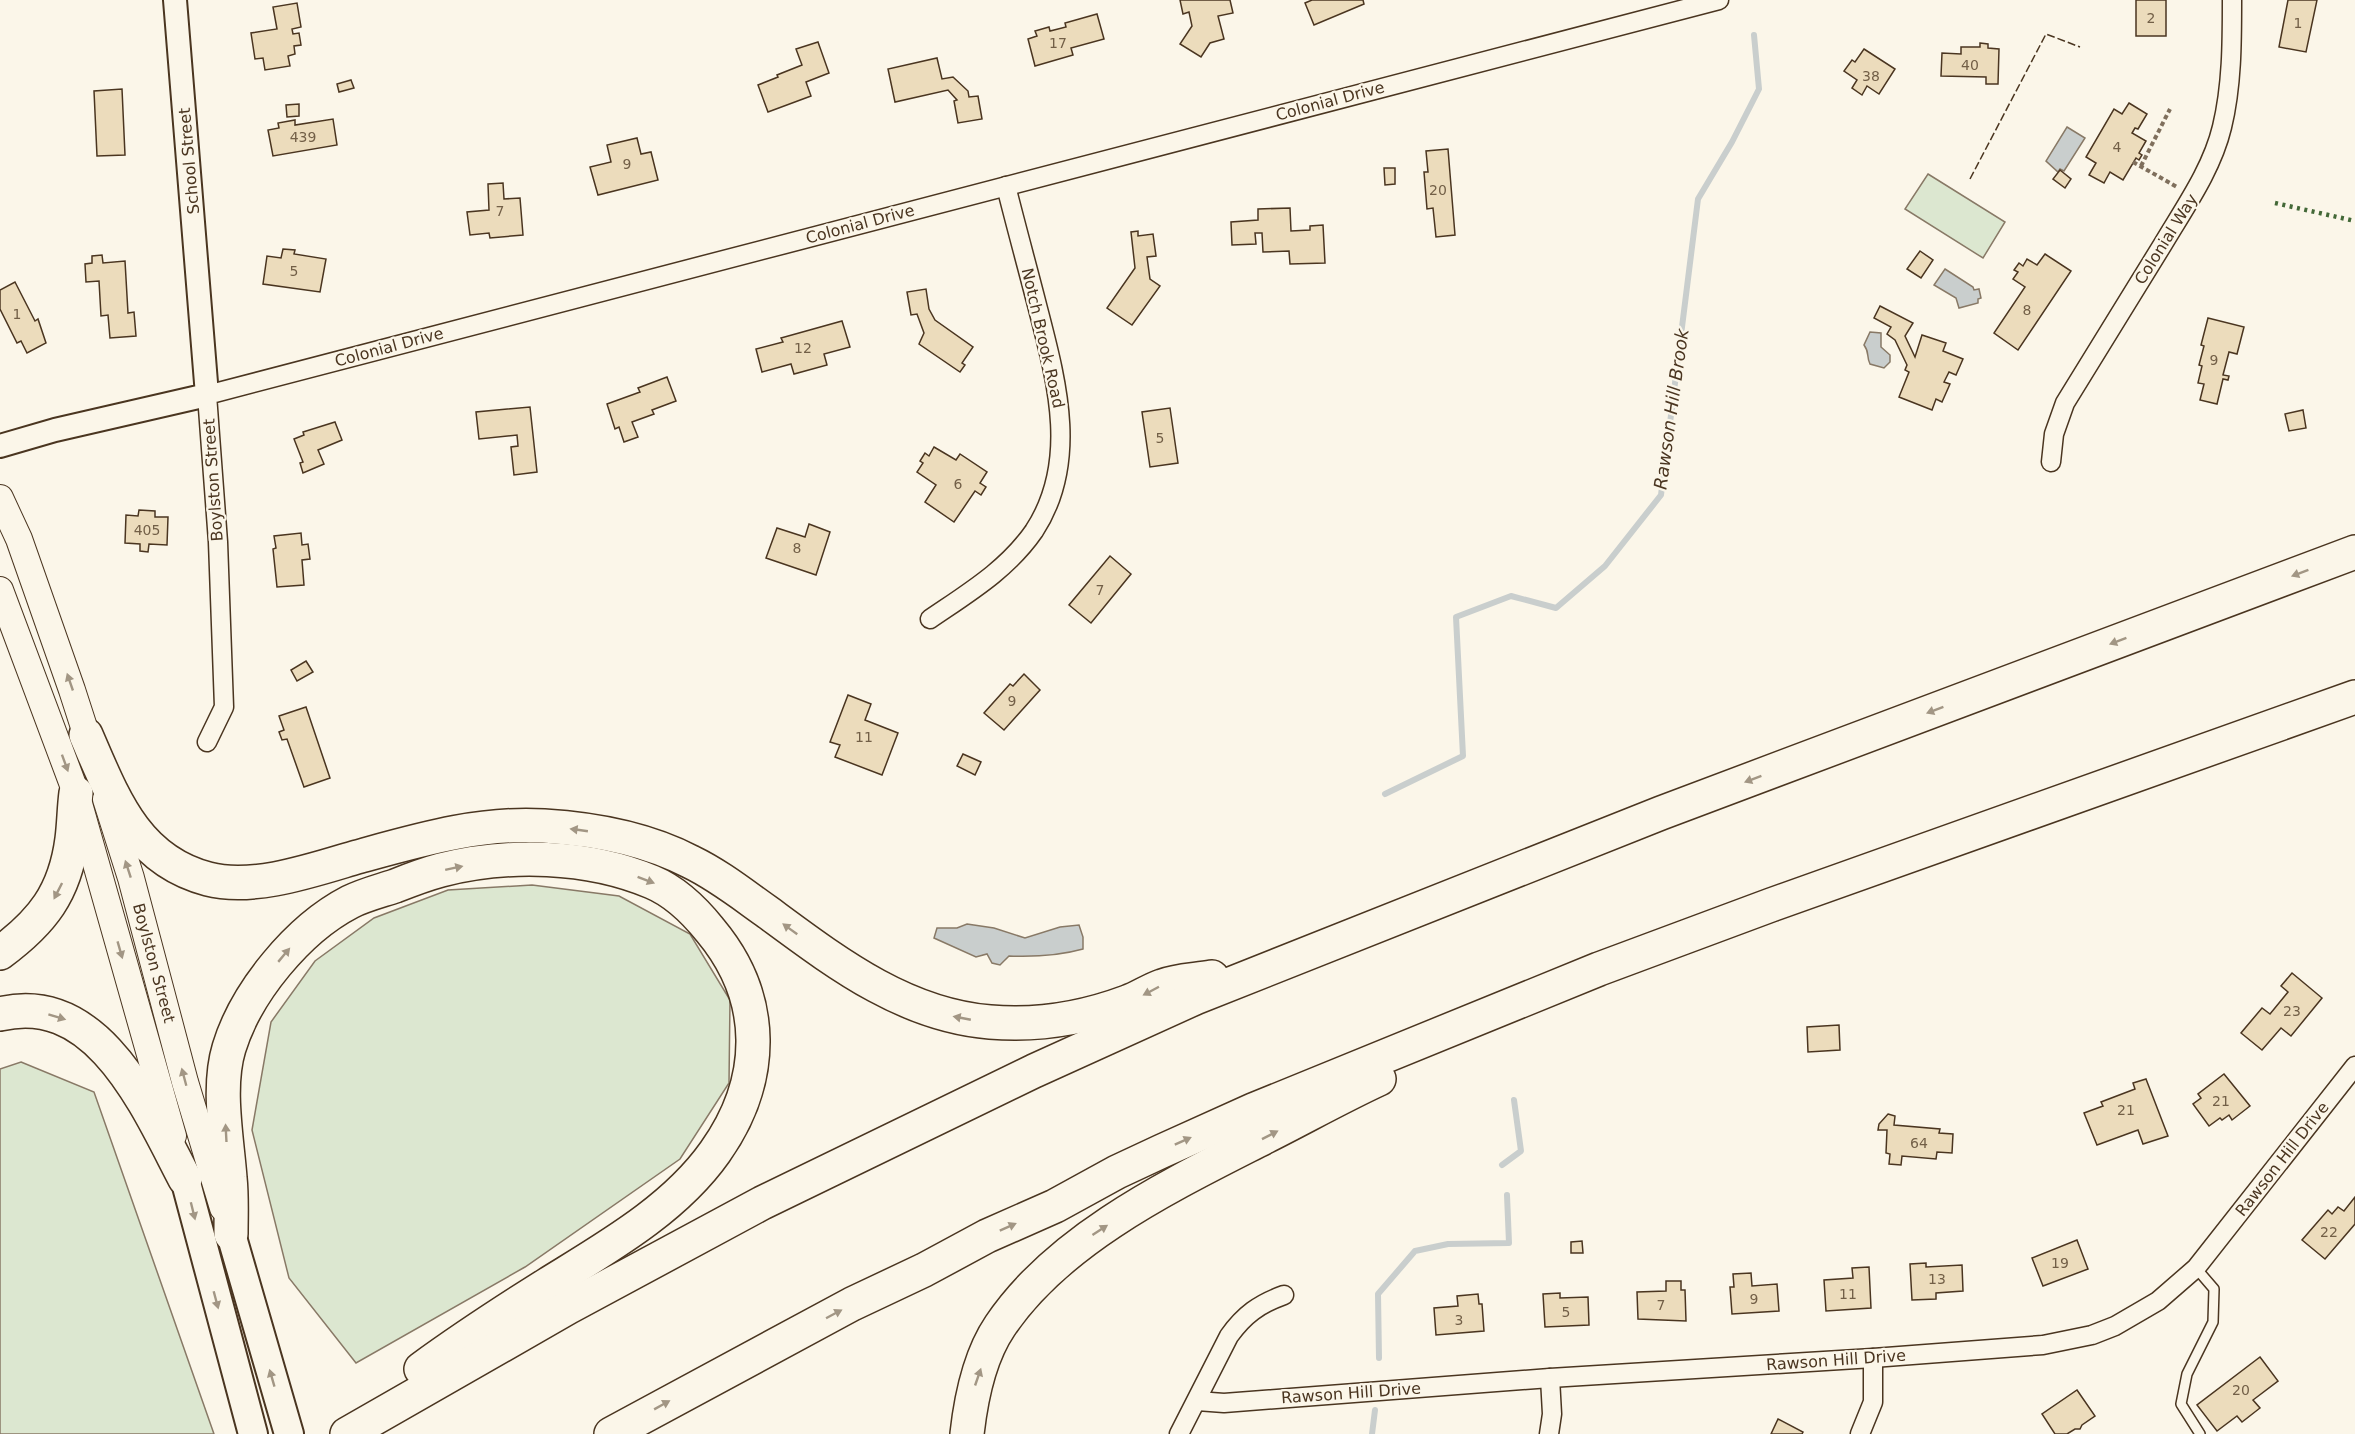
<svg xmlns="http://www.w3.org/2000/svg" width="2355" height="1434" viewBox="0 0 2355 1434" font-family="'DejaVu Sans',sans-serif">
	<style>
		.green { fill: #dce7d0; stroke: #887966; stroke-width: 1.5 }
		.water { fill: #c9cecd; stroke: #887966; stroke-width: 1.5 }
		.lines { fill: none; stroke-linecap: round; stroke-linejoin: round }
		.stream { stroke: #c9cecd; stroke-width: 6 }
		.building { fill: #ecdcbc; stroke: #4a3520; stroke-width: 1.5 }
		.service-casing { stroke: #4a3520; stroke-width: 12 }
		.minor-casing { stroke: #4a3520; stroke-width: 21 }
		.tertiary-casing { stroke: #4a3520; stroke-width: 26 }
		.secondary-casing { stroke: #4a3520; stroke-width: 28 }
		.primary-casing { stroke: #4a3520; stroke-width: 32 }
		.motorway-casing { stroke: #4a3520; stroke-width: 36 }
		.path { stroke: #7f6f5c; stroke-width: 4; stroke-dasharray: 4.5 3; stroke-linecap: butt }
		.service { stroke: #fbf6e9; stroke-width: 9 }
		.minor { stroke: #fbf6e9; stroke-width: 18 }
		.tertiary { stroke: #fbf6e9; stroke-width: 22 }
		.secondary { stroke: #fbf6e9; stroke-width: 26 }
		.primary { stroke: #fbf6e9; stroke-width: 28 }
		.motorway { stroke: #fbf6e9; stroke-width: 33 }
		.hedge { stroke: #436837; stroke-width: 4.5; stroke-dasharray: 3 4.5; stroke-linecap: butt }
		.fence { stroke: #4a3520; stroke-width: 1.5; stroke-dasharray: 8 3; stroke-linecap: butt }
		.oneway { fill: #a29684 }
		.labels { text-anchor: middle; dominant-baseline: central; stroke-width: 4.5; stroke-linejoin: round; paint-order: stroke }
		.number-label { font-size: 14px; fill: #725f47 }
		.street-label { font-size: 16px; fill: #4a3520; stroke: #fbf6e9 }
		.water-label { font-size: 18px; font-style: italic; fill: #4a3520; stroke: #fbf6e9 }
	</style>
	<rect width="100%" height="100%" fill="#fbf6e9"/>
	<g class="green">
		<polygon points="1928,174 2005,222 1983,258 1905,209"/>
		<polygon points="532,885 619,896 690,934 730,1000 729,1083 680,1159 525,1267 356,1363 289,1278 252,1130 271,1022 315,961 374,918 448,890"/>
		<polygon points="21,1062 94,1092 214,1434 0,1434 0,1069"/>
	</g>
	<g class="water">
		<polygon points="2067,127 2085,138 2064,171 2060,169 2058,172 2046,161"/>
		<polygon points="1945,269 1973,287 1974,290 1979,289 1981,298 1978,299 1978,303 1959,308 1956,298 1934,285"/>
		<path d="M1870,332L1881,333V347L1890,355V362L1884,368L1870,364C1866,356 1870,353 1864,345Z"/>
		<path d="M967,924L994,928L1025,938L1060,927L1079,925L1083,937V949C1058,956 1034,957 1009,956L1000,965L992,963L987,954L976,957L934,938L937,928H957Z"/>
	</g>
	<g class="lines">
		<g class="stream">
			<polyline points="1385,794 1463,756 1456,617 1511,596 1556,608 1605,566 1661,495 1698,199 1732,142 1759,89 1754,35"/>
			<polyline points="1502,1165 1521,1151 1514,1100"/>
			<polyline points="1379,1358 1378,1294 1415,1251 1448,1244 1509,1243 1507,1195"/>
			<polyline points="1372,1434 1375,1410"/>
		</g>
	</g>
	<g class="building">
		<polygon points="1180,0 1230,0 1233,13 1218,16 1224,39 1210,43 1201,57 1180,44 1192,26 1189,12 1183,14"/>
		<polygon points="1312,0 1363,0 1364,4 1314,25 1305,3"/>
		<rect x="2136" y="0" width="30" height="36"/>
		<polygon points="2288,0 2317,0 2306,52 2279,47"/>
		<polygon points="297,3 301,27 292,29 293,34 299,33 301,45 294,46 295,54 288,56 290,66 265,70 263,58 255,59 251,33 277,29 273,7"/>
		<polygon points="1097,14 1104,39 1071,48 1073,55 1035,66 1028,39 1037,36 1035,31 1049,27 1050,31 1066,27 1065,23"/>
		<polygon points="818,42 829,73 806,82 811,96 768,112 758,85 778,77 777,75 802,65 796,49"/>
		<polygon points="1980,43 1988,44 1988,48 1999,49 1998,84 1986,84 1986,77 1941,76 1942,53 1961,54 1961,47 1980,47"/>
		<polygon points="1864,49 1895,69 1879,94 1867,86 1862,95 1852,88 1857,80 1844,71 1852,60 1855,62"/>
		<polygon points="937,58 942,79 953,77 968,91 969,97 978,96 982,119 958,123 954,101 957,100 948,90 895,102 888,69"/>
		<polygon points="351,80 354,88 339,92 337,84"/>
		<polygon points="122,89 125,155 97,156 94,91"/>
		<polygon points="2129,103 2147,114 2138,129 2135,128 2132,133 2146,141 2139,153 2142,155 2139,160 2136,158 2123,180 2110,172 2104,183 2089,175 2096,163 2086,157 2114,109 2122,114"/>
		<polygon points="299,104 299,116 287,117 286,105"/>
		<polygon points="333,119 337,145 273,156 268,130 279,128 278,123 295,120 295,125"/>
		<polygon points="637,138 641,154 651,152 658,180 598,195 590,167 611,162 607,145"/>
		<polygon points="1448,149 1455,235 1436,237 1433,208 1427,209 1424,172 1428,172 1426,151"/>
		<polygon points="1384,168 1395,168 1395,184 1385,185"/>
		<polygon points="2060,170 2071,179 2065,188 2053,179"/>
		<polygon points="503,183 504,199 520,198 523,235 490,238 489,233 470,235 467,212 489,210 488,184"/>
		<polygon points="1290,208 1291,231 1310,230 1310,226 1323,225 1325,263 1290,264 1289,251 1263,252 1262,233 1255,233 1256,244 1232,245 1231,222 1258,220 1258,209"/>
		<polygon points="1138,231 1138,236 1153,234 1156,256 1147,257 1150,279 1160,286 1132,325 1107,308 1135,268 1131,232"/>
		<polygon points="283,249 295,250 294,254 326,259 320,292 263,284 267,256 281,258"/>
		<polygon points="1920,251 1933,260 1921,278 1907,269"/>
		<polygon points="2045,254 2071,271 2018,350 1994,333 2025,287 2013,279 2018,272 2014,270 2019,263 2023,266 2027,259 2037,265"/>
		<polygon points="102,255 103,263 125,261 128,313 134,312 136,336 110,338 108,315 101,316 99,281 86,282 85,264 92,263 92,256"/>
		<polygon points="15,282 35,321 38,319 46,343 27,353 21,341 17,343 0,309 0,290"/>
		<polygon points="926,289 929,309 935,320 973,347 962,363 965,365 960,372 919,344 924,333 917,314 911,315 907,292"/>
		<polygon points="1880,306 1913,323 1905,336 1915,357 1922,335 1946,343 1943,351 1963,359 1956,375 1949,372 1944,382 1950,384 1942,402 1936,399 1932,410 1899,397 1909,372 1905,370 1907,365 1895,340 1887,334 1891,327 1874,318"/>
		<polygon points="2208,318 2244,327 2237,354 2229,352 2223,375 2229,376 2228,380 2223,379 2217,404 2200,400 2204,384 2198,383 2202,366 2199,365 2204,346 2201,345"/>
		<polygon points="842,321 850,347 824,354 827,365 794,374 791,364 762,372 756,349 783,342 781,338"/>
		<polygon points="667,377 676,401 652,410 654,414 632,422 638,437 624,442 619,427 615,429 607,404 640,392 638,388"/>
		<polygon points="530,407 537,472 514,475 511,447 518,446 517,435 479,439 476,412"/>
		<polygon points="1170,408 1178,463 1150,467 1142,412"/>
		<polygon points="2303,410 2306,428 2289,431 2285,414"/>
		<polygon points="335,422 342,440 318,450 324,464 303,473 300,463 303,462 294,439 304,435 303,432"/>
		<polygon points="934,447 956,460 960,454 987,472 980,483 986,487 981,495 975,491 954,522 925,502 936,485 917,472 923,463 920,461 925,453 929,456"/>
		<polygon points="139,510 155,511 155,517 168,517 167,545 149,544 148,552 140,551 140,544 125,543 126,515 138,516"/>
		<polygon points="809,524 830,532 816,575 766,558 777,528 805,537"/>
		<polygon points="301,533 302,545 308,544 310,559 302,560 304,585 277,587 273,549 276,548 274,536"/>
		<polygon points="1110,556 1131,574 1091,623 1069,605"/>
		<polygon points="306,661 313,672 297,681 291,670"/>
		<polygon points="1024,674 1040,690 1004,730 984,713 1010,684 1013,686"/>
		<polygon points="848,695 871,704 865,720 898,733 882,775 835,757 840,745 830,742"/>
		<polygon points="306,707 330,778 304,787 287,739 282,740 279,732 284,730 279,716"/>
		<polygon points="963,754 981,762 975,775 957,766"/>
		<polygon points="2292,973 2322,998 2291,1036 2281,1028 2262,1050 2241,1033 2262,1008 2270,1014 2288,992 2281,986"/>
		<polygon points="1839,1025 1840,1050 1808,1052 1807,1027"/>
		<polygon points="2224,1074 2250,1106 2232,1120 2229,1115 2222,1120 2220,1118 2209,1126 2193,1104 2201,1098 2198,1094"/>
		<polygon points="2146,1079 2168,1136 2143,1144 2138,1130 2097,1145 2084,1113 2103,1106 2101,1102 2135,1089 2133,1083"/>
		<polygon points="1888,1114 1895,1116 1894,1125 1940,1129 1939,1133 1953,1134 1952,1153 1937,1152 1936,1159 1902,1156 1901,1165 1889,1164 1890,1154 1886,1153 1887,1130 1878,1130 1879,1124"/>
		<polygon points="2355,1197 2355,1224 2325,1259 2302,1240 2328,1210 2332,1214 2338,1207 2344,1211"/>
		<polygon points="2077,1240 2088,1269 2043,1286 2032,1258"/>
		<polygon points="1582,1241 1583,1253 1571,1253 1571,1242"/>
		<polygon points="1926,1263 1926,1267 1962,1265 1963,1291 1936,1293 1936,1299 1912,1300 1910,1264"/>
		<polygon points="1869,1267 1871,1308 1826,1311 1824,1280 1853,1278 1852,1268"/>
		<polygon points="1751,1273 1752,1286 1777,1284 1779,1311 1732,1314 1730,1287 1734,1287 1733,1274"/>
		<polygon points="1666,1281 1681,1281 1681,1290 1685,1290 1686,1321 1638,1319 1637,1292 1666,1291"/>
		<polygon points="1560,1293 1560,1298 1588,1297 1589,1325 1545,1327 1543,1294"/>
		<polygon points="1478,1294 1479,1304 1482,1304 1484,1331 1436,1335 1434,1308 1458,1306 1457,1296"/>
		<polygon points="2260,1357 2278,1381 2253,1400 2260,1408 2242,1422 2237,1416 2217,1431 2197,1405"/>
		<polygon points="2077,1390 2095,1416 2082,1425 2080,1429 2075,1429 2067,1434 2055,1434 2042,1414"/>
		<polygon points="1778,1419 1803,1432 1802,1434 1771,1434"/>
	</g>
	<g class="lines">
		<g class="service-casing">
			<polyline id="service" points="2196,1268 2214,1289 2213,1322 2187,1374 2181,1404 2200,1434"/>
		</g>
		<g class="minor-casing">
			<g id="minor">
				<path d="M2051,462L2054,434L2065,403C2098,350 2130,297 2163,244C2185,207 2212,169 2222,127C2232,86 2232,42 2232,0"/>
				<path d="M930,619C968,593 1007,570 1034,531C1080,461 1056,379 1037,305C1027,266 1016,226 1006,186"/>
				<polyline points="207,742 224,707 218,542 207,395 1719,0"/>
				<polyline points="1197,1401 1224,1403 1550,1378 1873,1358 2043,1345 2092,1335 2115,1326 2158,1301 2196,1268 2355,1066"/>
				<path d="M1179,1434L1229,1336C1244,1315 1259,1304 1284,1295"/>
				<polyline points="1549,1434 1552,1414 1550,1378"/>
				<polyline points="1860,1434 1873,1402 1873,1358"/>
			</g>
		</g>
		<g class="tertiary-casing">
			<polyline id="tertiary" points="0,446 55,430 207,395 175,0"/>
		</g>
		<g class="secondary-casing">
			<g id="secondary">
				<polyline points="0,498 19,539 72,690 92,752"/>
				<polyline points="0,590 76,793 173,1136"/>
				<polyline points="106,799 131,878 185,1082 223,1208"/>
			</g>
		</g>
		<g class="primary-casing">
			<g id="primary">
				<polyline points="185,1179 253,1434"/>
				<polyline points="231,1234 289,1434"/>
			</g>
		</g>
		<g class="motorway-casing">
			<g id="motorway">
				<path d="M86,735C113,797 135,860 208,879C253,891 313,870 357,857C419,840 479,822 544,826C594,829 647,839 691,862C718,875 742,894 766,911C834,961 903,1015 990,1022C1037,1026 1084,1018 1127,1002C1139,998 1150,990 1162,986C1177,980 1196,980 1212,977"/>
				<path d="M0,953C42,922 65,893 72,839C74,824 74,808 76,793"/>
				<path d="M0,1014C99,990 148,1109 185,1179"/>
				<path d="M231,1234C231,1215 232,1197 230,1178C227,1138 217,1087 229,1048C246,992 298,929 350,902C364,895 380,891 395,886C410,880 426,874 441,870C508,853 588,855 652,882C676,892 694,910 710,930C767,998 766,1080 715,1152C674,1210 606,1248 548,1284C505,1311 462,1339 421,1369"/>
				<polyline points="347,1434 569,1307 762,1203 1034,1071 1195,998 1661,813 2355,552"/>
				<polyline points="611,1434 852,1304 924,1270 987,1236 1055,1206 1117,1172 1162,1151 1253,1110 1599,969 1771,905 2355,697"/>
				<path d="M967,1434C971,1398 979,1357 1000,1326C1059,1238 1173,1184 1265,1137C1303,1118 1340,1097 1379,1079"/>
			</g>
		</g>
		<g class="path">
			<polyline points="2133,162 2177,187"/>
			<polyline points="2141,166 2170,109"/>
		</g>
		<use href="#service" class="service"/>
		<use href="#minor" class="minor"/>
		<use href="#tertiary" class="tertiary"/>
		<use href="#secondary" class="secondary"/>
		<use href="#primary" class="primary"/>
		<use href="#motorway" class="motorway"/>
		<polyline class="hedge" points="2275,203 2355,221"/>
		<polyline class="fence" points="1970,179 2046,34 2080,47"/>
	</g>
	<defs><path id="oneway-solid" d="M-6-.8H1V-3.2L6.5 0L1 3.2V.8H-6Z" transform="scale(1.5)"/></defs>
	<g class="oneway">
		<use href="#oneway-solid" transform="translate(2300 573) rotate(159)"/>
		<use href="#oneway-solid" transform="translate(2118 641) rotate(159)"/>
		<use href="#oneway-solid" transform="translate(70 682) rotate(-109)"/>
		<use href="#oneway-solid" transform="translate(1935 710) rotate(159)"/>
		<use href="#oneway-solid" transform="translate(65 763) rotate(70)"/>
		<use href="#oneway-solid" transform="translate(1753 779) rotate(159)"/>
		<use href="#oneway-solid" transform="translate(579 830) rotate(-172)"/>
		<use href="#oneway-solid" transform="translate(454 868) rotate(-12)"/>
		<use href="#oneway-solid" transform="translate(128 869) rotate(-108)"/>
		<use href="#oneway-solid" transform="translate(646 880) rotate(21)"/>
		<use href="#oneway-solid" transform="translate(58 891) rotate(117)"/>
		<use href="#oneway-solid" transform="translate(790 929) rotate(-144)"/>
		<use href="#oneway-solid" transform="translate(120 950) rotate(74)"/>
		<use href="#oneway-solid" transform="translate(284 955) rotate(-50)"/>
		<use href="#oneway-solid" transform="translate(1151 991) rotate(152)"/>
		<use href="#oneway-solid" transform="translate(57 1017) rotate(17)"/>
		<use href="#oneway-solid" transform="translate(962 1018) rotate(-169)"/>
		<use href="#oneway-solid" transform="translate(184 1077) rotate(-105)"/>
		<use href="#oneway-solid" transform="translate(226 1133) rotate(-93)"/>
		<use href="#oneway-solid" transform="translate(1270 1135) rotate(-27)"/>
		<use href="#oneway-solid" transform="translate(1183 1141) rotate(-24)"/>
		<use href="#oneway-solid" transform="translate(193 1211) rotate(76)"/>
		<use href="#oneway-solid" transform="translate(1008 1227) rotate(-24)"/>
		<use href="#oneway-solid" transform="translate(1100 1230) rotate(-33)"/>
		<use href="#oneway-solid" transform="translate(216 1300) rotate(75)"/>
		<use href="#oneway-solid" transform="translate(834 1314) rotate(-28)"/>
		<use href="#oneway-solid" transform="translate(978 1377) rotate(-71)"/>
		<use href="#oneway-solid" transform="translate(272 1378) rotate(-106)"/>
		<use href="#oneway-solid" transform="translate(662 1405) rotate(-29)"/>
	</g>
	<g class="labels">
		<g class="number-label">
			<text x="2151" y="18">2</text>
			<text x="2298" y="23">1</text>
			<text x="1058" y="43">17</text>
			<text x="1970" y="65">40</text>
			<text x="1871" y="76">38</text>
			<text x="303" y="137">439</text>
			<text x="2117" y="147">4</text>
			<text x="627" y="164">9</text>
			<text x="1438" y="190">20</text>
			<text x="500" y="211">7</text>
			<text x="294" y="271">5</text>
			<text x="2027" y="310">8</text>
			<text x="17" y="314">1</text>
			<text x="803" y="348">12</text>
			<text x="2214" y="360">9</text>
			<text x="1160" y="438">5</text>
			<text x="958" y="484">6</text>
			<text x="147" y="530">405</text>
			<text x="797" y="548">8</text>
			<text x="1100" y="590">7</text>
			<text x="1012" y="701">9</text>
			<text x="864" y="737">11</text>
			<text x="2292" y="1011">23</text>
			<text x="2221" y="1101">21</text>
			<text x="2126" y="1110">21</text>
			<text x="1919" y="1143">64</text>
			<text x="2329" y="1232">22</text>
			<text x="2060" y="1263">19</text>
			<text x="1937" y="1279">13</text>
			<text x="1848" y="1294">11</text>
			<text x="1754" y="1299">9</text>
			<text x="1661" y="1305">7</text>
			<text x="1566" y="1312">5</text>
			<text x="1459" y="1320">3</text>
			<text x="2241" y="1390">20</text>
		</g>
		<g class="street-label">
			<text transform="translate(1330 101) rotate(-15)">Colonial Drive</text>
			<text transform="translate(189 161) rotate(-95)">School Street</text>
			<text transform="translate(860 224) rotate(-15)">Colonial Drive</text>
			<text transform="translate(2166 239) rotate(-58)">Colonial Way</text>
			<text transform="translate(1043 338) rotate(77)">Notch Brook Road</text>
			<text transform="translate(389 347) rotate(-15)">Colonial Drive</text>
			<text transform="translate(213 480) rotate(-94)">Boylston Street</text>
			<text transform="translate(154 963) rotate(75)">Boylston Street</text>
			<text transform="translate(2282 1159) rotate(-52)">Rawson Hill Drive</text>
			<text transform="translate(1836 1360) rotate(-4)">Rawson Hill Drive</text>
			<text transform="translate(1351 1393) rotate(-4)">Rawson Hill Drive</text>
		</g>
		<g class="water-label">
			<text transform="translate(1671 409) rotate(-82)">Rawson Hill Brook</text>
		</g>
	</g>
</svg>
